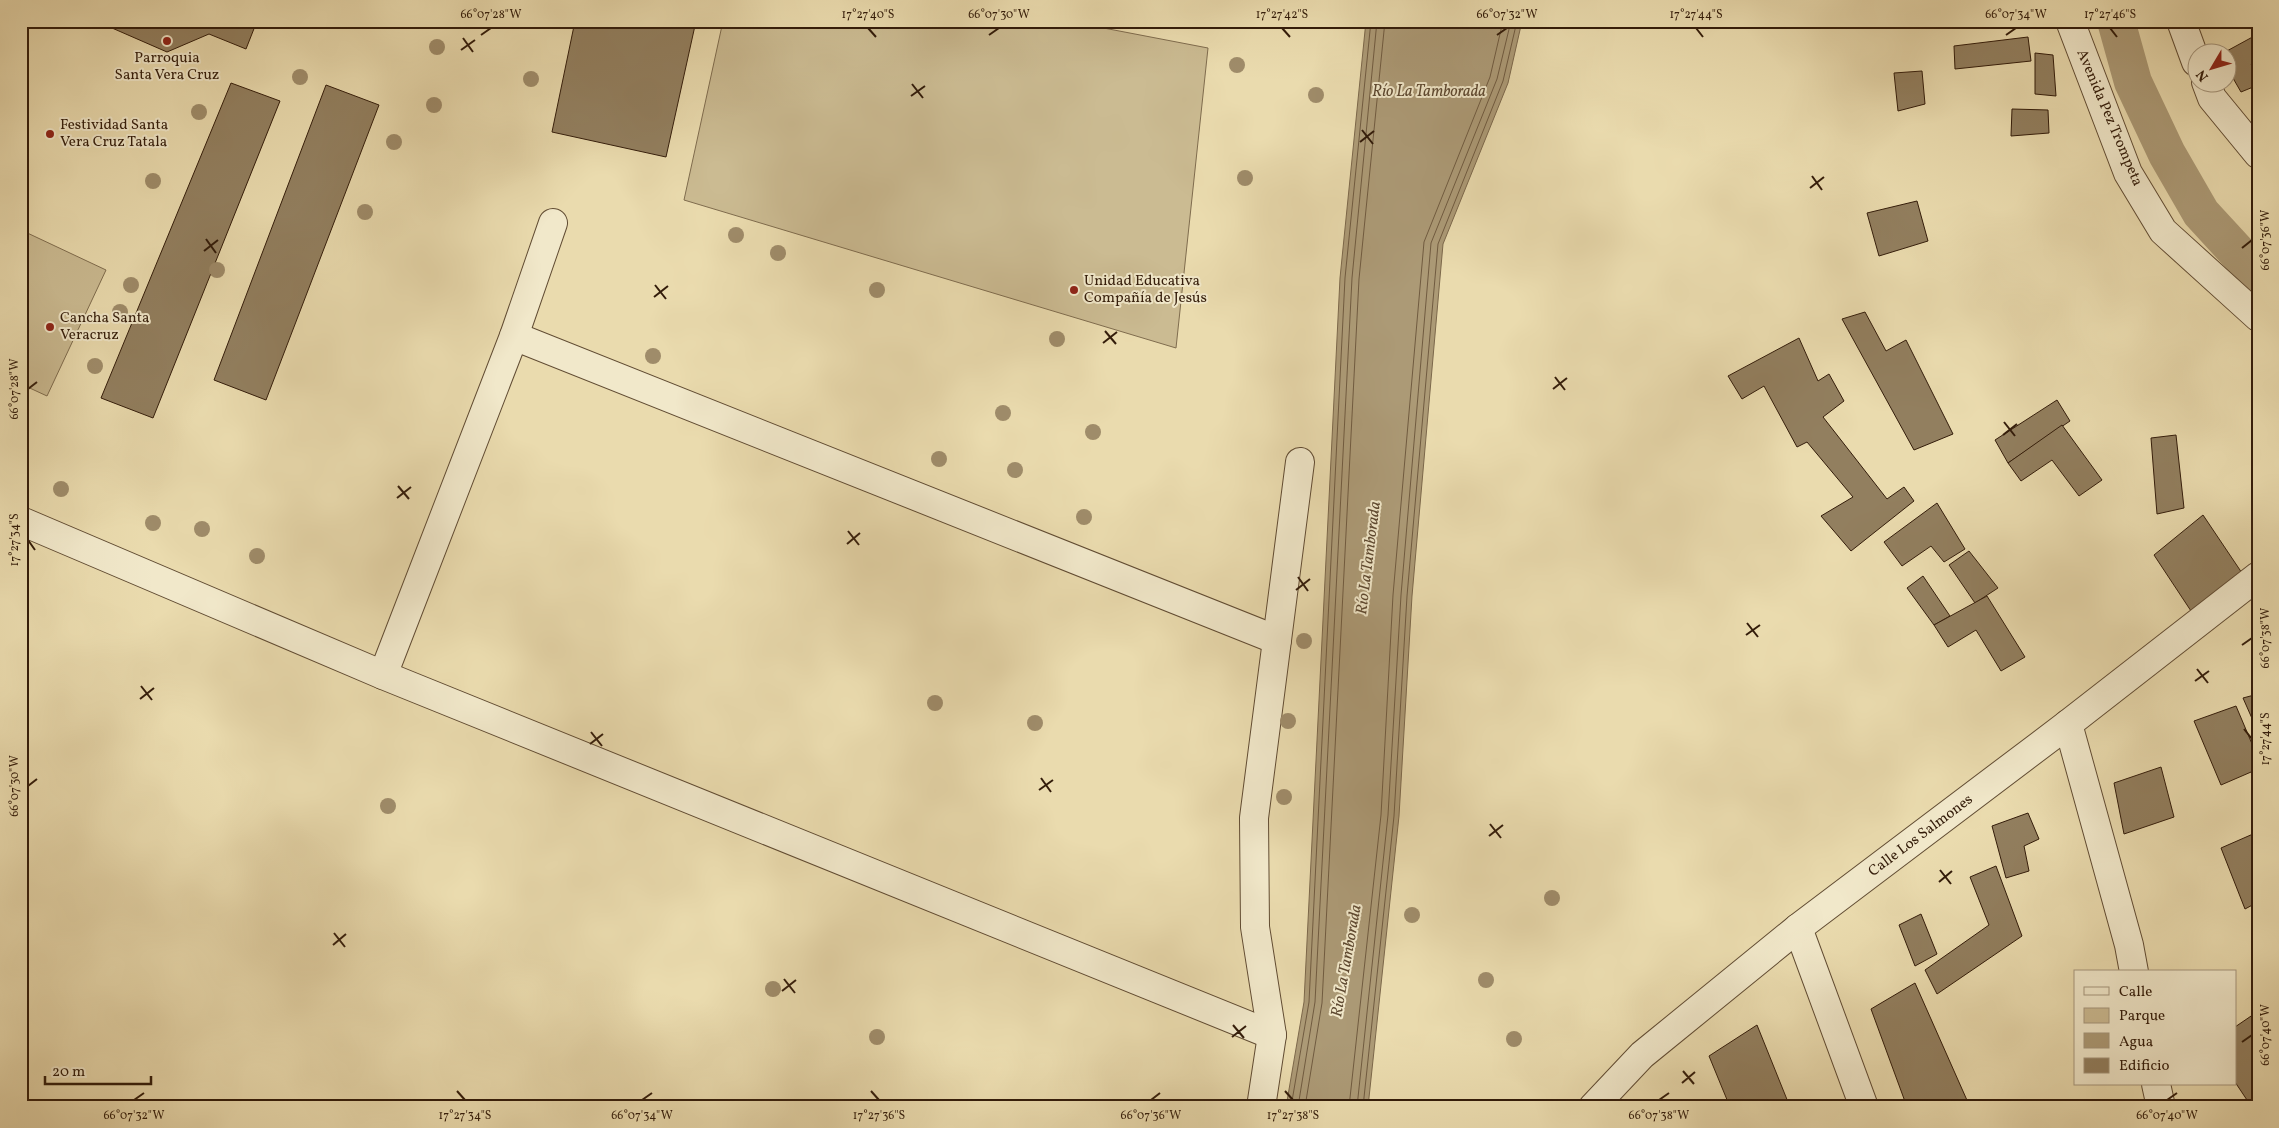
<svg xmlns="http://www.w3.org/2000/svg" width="2279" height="1128" viewBox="0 0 2279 1128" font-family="Vollkorn,serif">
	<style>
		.green { fill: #cbbb92; stroke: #7f6c4e }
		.water { fill: #ac9a76; stroke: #7c684b }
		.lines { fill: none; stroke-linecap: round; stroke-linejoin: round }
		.shore { stroke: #705b40; stroke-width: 1 }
		.canal { stroke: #ac9a76; stroke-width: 38 }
		.building { fill: #927f5f; stroke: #331c0a }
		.minor-casing { stroke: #614c33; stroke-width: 30 }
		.minor { stroke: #f1e8ca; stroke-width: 28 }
		.tree { fill: #9f8c6a }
		.ticks { fill: none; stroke: #331c0a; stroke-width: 2 }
		.poi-dot { fill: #8f2418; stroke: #f1e8ca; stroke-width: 2 }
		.labels { text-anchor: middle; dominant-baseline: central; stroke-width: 4; stroke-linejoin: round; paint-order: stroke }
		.poi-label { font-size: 15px; fill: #331c0a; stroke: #f1e8ca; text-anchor: start }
		.street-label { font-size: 15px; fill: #331c0a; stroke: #f1e8ca }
		.water-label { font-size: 16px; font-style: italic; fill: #5d4830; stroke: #f1e8ca }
		.neatline { fill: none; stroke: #331c0a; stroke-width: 2 }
		.ticks-label { font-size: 12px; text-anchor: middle; fill: #331c0a }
	</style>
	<rect width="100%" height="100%" fill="#eadbae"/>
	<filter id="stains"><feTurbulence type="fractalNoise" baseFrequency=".004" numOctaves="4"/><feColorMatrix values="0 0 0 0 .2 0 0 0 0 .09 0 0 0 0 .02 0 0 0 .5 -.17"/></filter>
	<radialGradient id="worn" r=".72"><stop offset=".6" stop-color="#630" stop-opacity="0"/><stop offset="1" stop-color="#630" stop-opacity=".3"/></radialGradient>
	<g class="green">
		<polygon points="723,21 1067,21 1208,48 1176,348 684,200"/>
		<polygon points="21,230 106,270 47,396 21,384"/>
	</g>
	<polygon class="water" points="1366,21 1522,21 1508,83 1443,244 1412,596 1399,816 1368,1107 1286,1107 1304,1002 1340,278"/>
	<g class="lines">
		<g class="shore">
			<polyline points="1291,1107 1309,1002 1345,278 1371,21"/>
			<polyline points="1298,1107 1315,1002 1352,278 1377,21"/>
			<polyline points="1305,1107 1322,1003 1359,279 1385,21"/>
			<polyline points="1349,1107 1381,815 1393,595 1424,242 1490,77 1503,21"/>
			<polyline points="1357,1107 1388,815 1401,595 1431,243 1497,79 1511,21"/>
			<polyline points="1363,1107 1394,816 1407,596 1438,244 1503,81 1517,21"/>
		</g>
		<polyline class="canal" points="2116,21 2133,82 2167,154 2201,213 2258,275"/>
	</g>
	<g class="building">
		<polygon points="110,21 257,21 246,49 209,34 167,52 112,28"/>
		<polygon points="575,21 696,21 666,157 552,132"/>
		<polygon points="2258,34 2258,61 2251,64 2258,75 2258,85 2241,92 2226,66 2225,52"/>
		<polygon points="2028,37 2031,61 1955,69 1954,46"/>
		<polygon points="2035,53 2053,55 2056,96 2035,94"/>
		<polygon points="1922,71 1925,104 1898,111 1894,73"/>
		<polygon points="231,83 280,101 153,418 101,398"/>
		<polygon points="326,85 379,105 266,400 214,380"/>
		<polygon points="2012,109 2048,110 2049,133 2011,136"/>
		<polygon points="1917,201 1928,241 1879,256 1867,213"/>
		<polygon points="1865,312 1886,351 1906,340 1953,434 1914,450 1842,319"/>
		<polygon points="1799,338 1818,381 1829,374 1844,401 1823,417 1887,499 1904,487 1914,501 1851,551 1821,516 1853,497 1807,442 1797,447 1764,386 1742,399 1728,376"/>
		<polygon points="2057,400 2070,421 2008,463 1995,440"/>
		<polygon points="2062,425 2102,480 2079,496 2052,460 2021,481 2008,463"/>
		<polygon points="2176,435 2184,508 2157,514 2151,438"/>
		<polygon points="1937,503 1965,549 1944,562 1931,546 1902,566 1884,542"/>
		<polygon points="2203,515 2244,576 2193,614 2154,555"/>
		<polygon points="1969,551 1998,588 1975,603 1949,565"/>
		<polygon points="1923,576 1950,616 1934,625 1907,588"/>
		<polygon points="1987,596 2025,657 2001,671 1976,630 1948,647 1934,625"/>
		<polygon points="2258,694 2258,732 2243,698"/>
		<polygon points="2236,706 2258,758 2258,769 2221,785 2194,721"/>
		<polygon points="2161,767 2174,817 2124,834 2114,783"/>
		<polygon points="2028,813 2039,839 2024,846 2029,871 2006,878 1992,826"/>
		<polygon points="2253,834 2258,846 2258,902 2245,909 2221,848"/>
		<polygon points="1996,866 2022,936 1937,994 1925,970 1989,925 1970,877"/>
		<polygon points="1921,914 1937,954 1915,966 1899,925"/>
		<polygon points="1915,983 1970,1107 1907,1107 1871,1009"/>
		<polygon points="2257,1012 2258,1101 2251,1106 2235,1082 2235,1027"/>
		<polygon points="1757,1025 1790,1107 1730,1107 1709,1056"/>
	</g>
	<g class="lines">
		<g class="minor-casing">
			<g id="minor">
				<polyline points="2070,21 2128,173 2163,231 2258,317"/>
				<polyline points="2181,21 2196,62"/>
				<polyline points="2206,82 2212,98 2258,154"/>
				<polyline points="514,336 1277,640"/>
				<polyline points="21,521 383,675 1272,1035"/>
				<polyline points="383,675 514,336 553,223"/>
				<polyline points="2068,724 2129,945 2134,972"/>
				<polyline points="1798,928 1864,1107"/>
				<polyline points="2156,1084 2161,1107"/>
				<polyline points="1261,1107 1272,1035 1255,927 1254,818 1300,462"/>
				<polyline points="1593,1107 1642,1055 1798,928 2068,724 2258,576"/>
			</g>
		</g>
		<use href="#minor" class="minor"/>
	</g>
	<g class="tree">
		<circle cx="437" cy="47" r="8"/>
		<circle cx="1237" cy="65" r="8"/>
		<circle cx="300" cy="77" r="8"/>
		<circle cx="531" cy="79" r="8"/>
		<circle cx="1316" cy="95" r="8"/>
		<circle cx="434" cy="105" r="8"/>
		<circle cx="199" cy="112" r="8"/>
		<circle cx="394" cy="142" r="8"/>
		<circle cx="1245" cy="178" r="8"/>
		<circle cx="153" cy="181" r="8"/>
		<circle cx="365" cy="212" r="8"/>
		<circle cx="736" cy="235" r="8"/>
		<circle cx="778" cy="253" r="8"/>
		<circle cx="217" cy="270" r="8"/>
		<circle cx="131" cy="285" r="8"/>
		<circle cx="877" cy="290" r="8"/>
		<circle cx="120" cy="312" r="8"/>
		<circle cx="1057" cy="339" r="8"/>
		<circle cx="653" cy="356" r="8"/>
		<circle cx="95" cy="366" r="8"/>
		<circle cx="1003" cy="413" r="8"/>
		<circle cx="1093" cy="432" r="8"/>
		<circle cx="939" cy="459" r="8"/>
		<circle cx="1015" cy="470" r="8"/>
		<circle cx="61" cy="489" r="8"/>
		<circle cx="1084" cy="517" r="8"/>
		<circle cx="153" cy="523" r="8"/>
		<circle cx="202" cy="529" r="8"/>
		<circle cx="257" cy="556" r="8"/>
		<circle cx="1304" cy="641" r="8"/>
		<circle cx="935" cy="703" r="8"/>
		<circle cx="1288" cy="721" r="8"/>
		<circle cx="1035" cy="723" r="8"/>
		<circle cx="1284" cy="797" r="8"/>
		<circle cx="388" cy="806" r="8"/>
		<circle cx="1552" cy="898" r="8"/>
		<circle cx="1412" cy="915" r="8"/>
		<circle cx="1486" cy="980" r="8"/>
		<circle cx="773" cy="989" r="8"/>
		<circle cx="877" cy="1037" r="8"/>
		<circle cx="1514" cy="1039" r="8"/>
	</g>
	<path class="ticks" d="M868,28L876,37M1282,28L1290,37M1696,28L1703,37M2110,28L2117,37M481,35L491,28M989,35L999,28M1497,35L1507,28M2006,35L2016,28M463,38L473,52M461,50L475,40M912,84L923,98M911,96L925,86M1362,130L1373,144M1360,142L1374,131M1812,176L1822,190M1810,188L1824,177M206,239L216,253M2242,248L2252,240M204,251L218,240M655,285L666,299M654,297L668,286M1105,331L1116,344M1103,343L1117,332M1555,377L1565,390M28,389L37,382M1553,389L1567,378M2004,422L2015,436M2003,435L2017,424M398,486L409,499M397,498L411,487M848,531L859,545M28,540L35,550M847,544L860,533M1298,577L1308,591M1296,590L1310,579M1747,623L1758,637M1746,635L1760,625M2242,645L2252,638M2197,669L2208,683M2195,681L2209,671M141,686L152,700M140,699L154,688M2244,729L2252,739M591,732L602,746M590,744L603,734M1041,778L1051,792M28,786L37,779M1039,790L1053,780M1490,824L1501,838M1489,836L1503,825M1940,870L1951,884M1939,882L1952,871M334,933L345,947M333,945L346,934M784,979L795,993M782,991L796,980M1233,1025L1244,1038M1232,1037L1246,1026M2242,1042L2252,1035M1683,1071L1694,1084M1682,1083L1695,1072M457,1091L465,1100M871,1091L879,1100M1285,1091L1293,1100M134,1100L144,1093M642,1100L652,1093M1151,1100L1160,1093M1659,1100L1669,1093M2167,1100L2177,1093"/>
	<g class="poi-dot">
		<circle cx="167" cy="41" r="5"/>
		<circle cx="50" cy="134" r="5"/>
		<circle cx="1074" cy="290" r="5"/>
		<circle cx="50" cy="327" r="5"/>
	</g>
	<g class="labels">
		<g class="poi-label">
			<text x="167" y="58" text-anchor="middle">Parroquia<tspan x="167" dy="17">Santa Vera Cruz</tspan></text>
			<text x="60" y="125">Festividad Santa<tspan x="60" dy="17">Vera Cruz Tatala</tspan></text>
			<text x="1084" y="281">Unidad Educativa<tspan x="1084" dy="17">Compañía de Jesús</tspan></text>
			<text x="60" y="318">Cancha Santa<tspan x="60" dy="17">Veracruz</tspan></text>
		</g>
		<g class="street-label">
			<text transform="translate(2109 118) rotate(67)">Avenida Pez Trompeta</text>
			<text transform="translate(1921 836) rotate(-37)">Calle Los Salmones</text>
		</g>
		<g class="water-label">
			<text x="1429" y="92">Río La Tamborada</text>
			<text transform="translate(1369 558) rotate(-83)">Río La Tamborada</text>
			<text transform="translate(1347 961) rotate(-80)">Río La Tamborada</text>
		</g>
	</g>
	<rect width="2279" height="1128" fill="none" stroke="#eadbae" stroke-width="55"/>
	<rect x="2074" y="970" width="162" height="115" fill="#f1e8ca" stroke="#a5967d"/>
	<rect x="2084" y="987" width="25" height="8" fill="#f1e8ca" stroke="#a5967d"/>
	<text x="2119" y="996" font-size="15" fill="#331c0a">Calle</text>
	<rect x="2084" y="1008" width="25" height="15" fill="#cbbb92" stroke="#a5967d"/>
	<text x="2119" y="1020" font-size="15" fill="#331c0a">Parque</text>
	<rect x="2084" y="1033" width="25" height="15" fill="#ac9a76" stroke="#a5967d"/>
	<text x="2119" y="1046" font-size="15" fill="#331c0a">Agua</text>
	<rect x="2084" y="1058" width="25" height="15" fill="#927f5f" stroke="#a5967d"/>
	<text x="2119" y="1070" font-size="15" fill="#331c0a">Edificio</text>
	<g transform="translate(2212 68) rotate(232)"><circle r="24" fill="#f1e8ca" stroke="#a5967d"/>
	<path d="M0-4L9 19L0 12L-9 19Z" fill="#8f2418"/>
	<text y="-8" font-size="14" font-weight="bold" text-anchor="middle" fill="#331c0a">N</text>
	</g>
	<path d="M45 1076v8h106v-8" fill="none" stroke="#331c0a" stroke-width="2.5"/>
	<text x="52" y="1076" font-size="15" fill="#331c0a" stroke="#f1e8ca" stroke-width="4" paint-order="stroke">20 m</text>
	<rect x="28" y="28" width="2224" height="1072" class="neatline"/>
	<g class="ticks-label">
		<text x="491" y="18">66°07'28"W</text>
		<text x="868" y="18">17°27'40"S</text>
		<text x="999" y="18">66°07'30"W</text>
		<text x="1282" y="18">17°27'42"S</text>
		<text x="1507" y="18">66°07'32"W</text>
		<text x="1696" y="18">17°27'44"S</text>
		<text x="2016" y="18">66°07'34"W</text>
		<text x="2110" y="18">17°27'46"S</text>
		<text transform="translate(2265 240) rotate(-90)" y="4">66°07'36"W</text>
		<text transform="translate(14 389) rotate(-90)" y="4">66°07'28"W</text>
		<text transform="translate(14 540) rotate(-90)" y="4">17°27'34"S</text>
		<text transform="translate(2265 638) rotate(-90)" y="4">66°07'38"W</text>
		<text transform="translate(2265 739) rotate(-90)" y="4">17°27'44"S</text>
		<text transform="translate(14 786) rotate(-90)" y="4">66°07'30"W</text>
		<text transform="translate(2265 1035) rotate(-90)" y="4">66°07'40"W</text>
		<text x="134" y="1119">66°07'32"W</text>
		<text x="465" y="1119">17°27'34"S</text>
		<text x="642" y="1119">66°07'34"W</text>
		<text x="879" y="1119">17°27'36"S</text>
		<text x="1151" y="1119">66°07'36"W</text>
		<text x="1293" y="1119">17°27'38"S</text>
		<text x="1659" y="1119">66°07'38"W</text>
		<text x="2167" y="1119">66°07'40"W</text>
	</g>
	<rect width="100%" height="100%" filter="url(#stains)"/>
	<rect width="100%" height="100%" fill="url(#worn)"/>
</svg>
